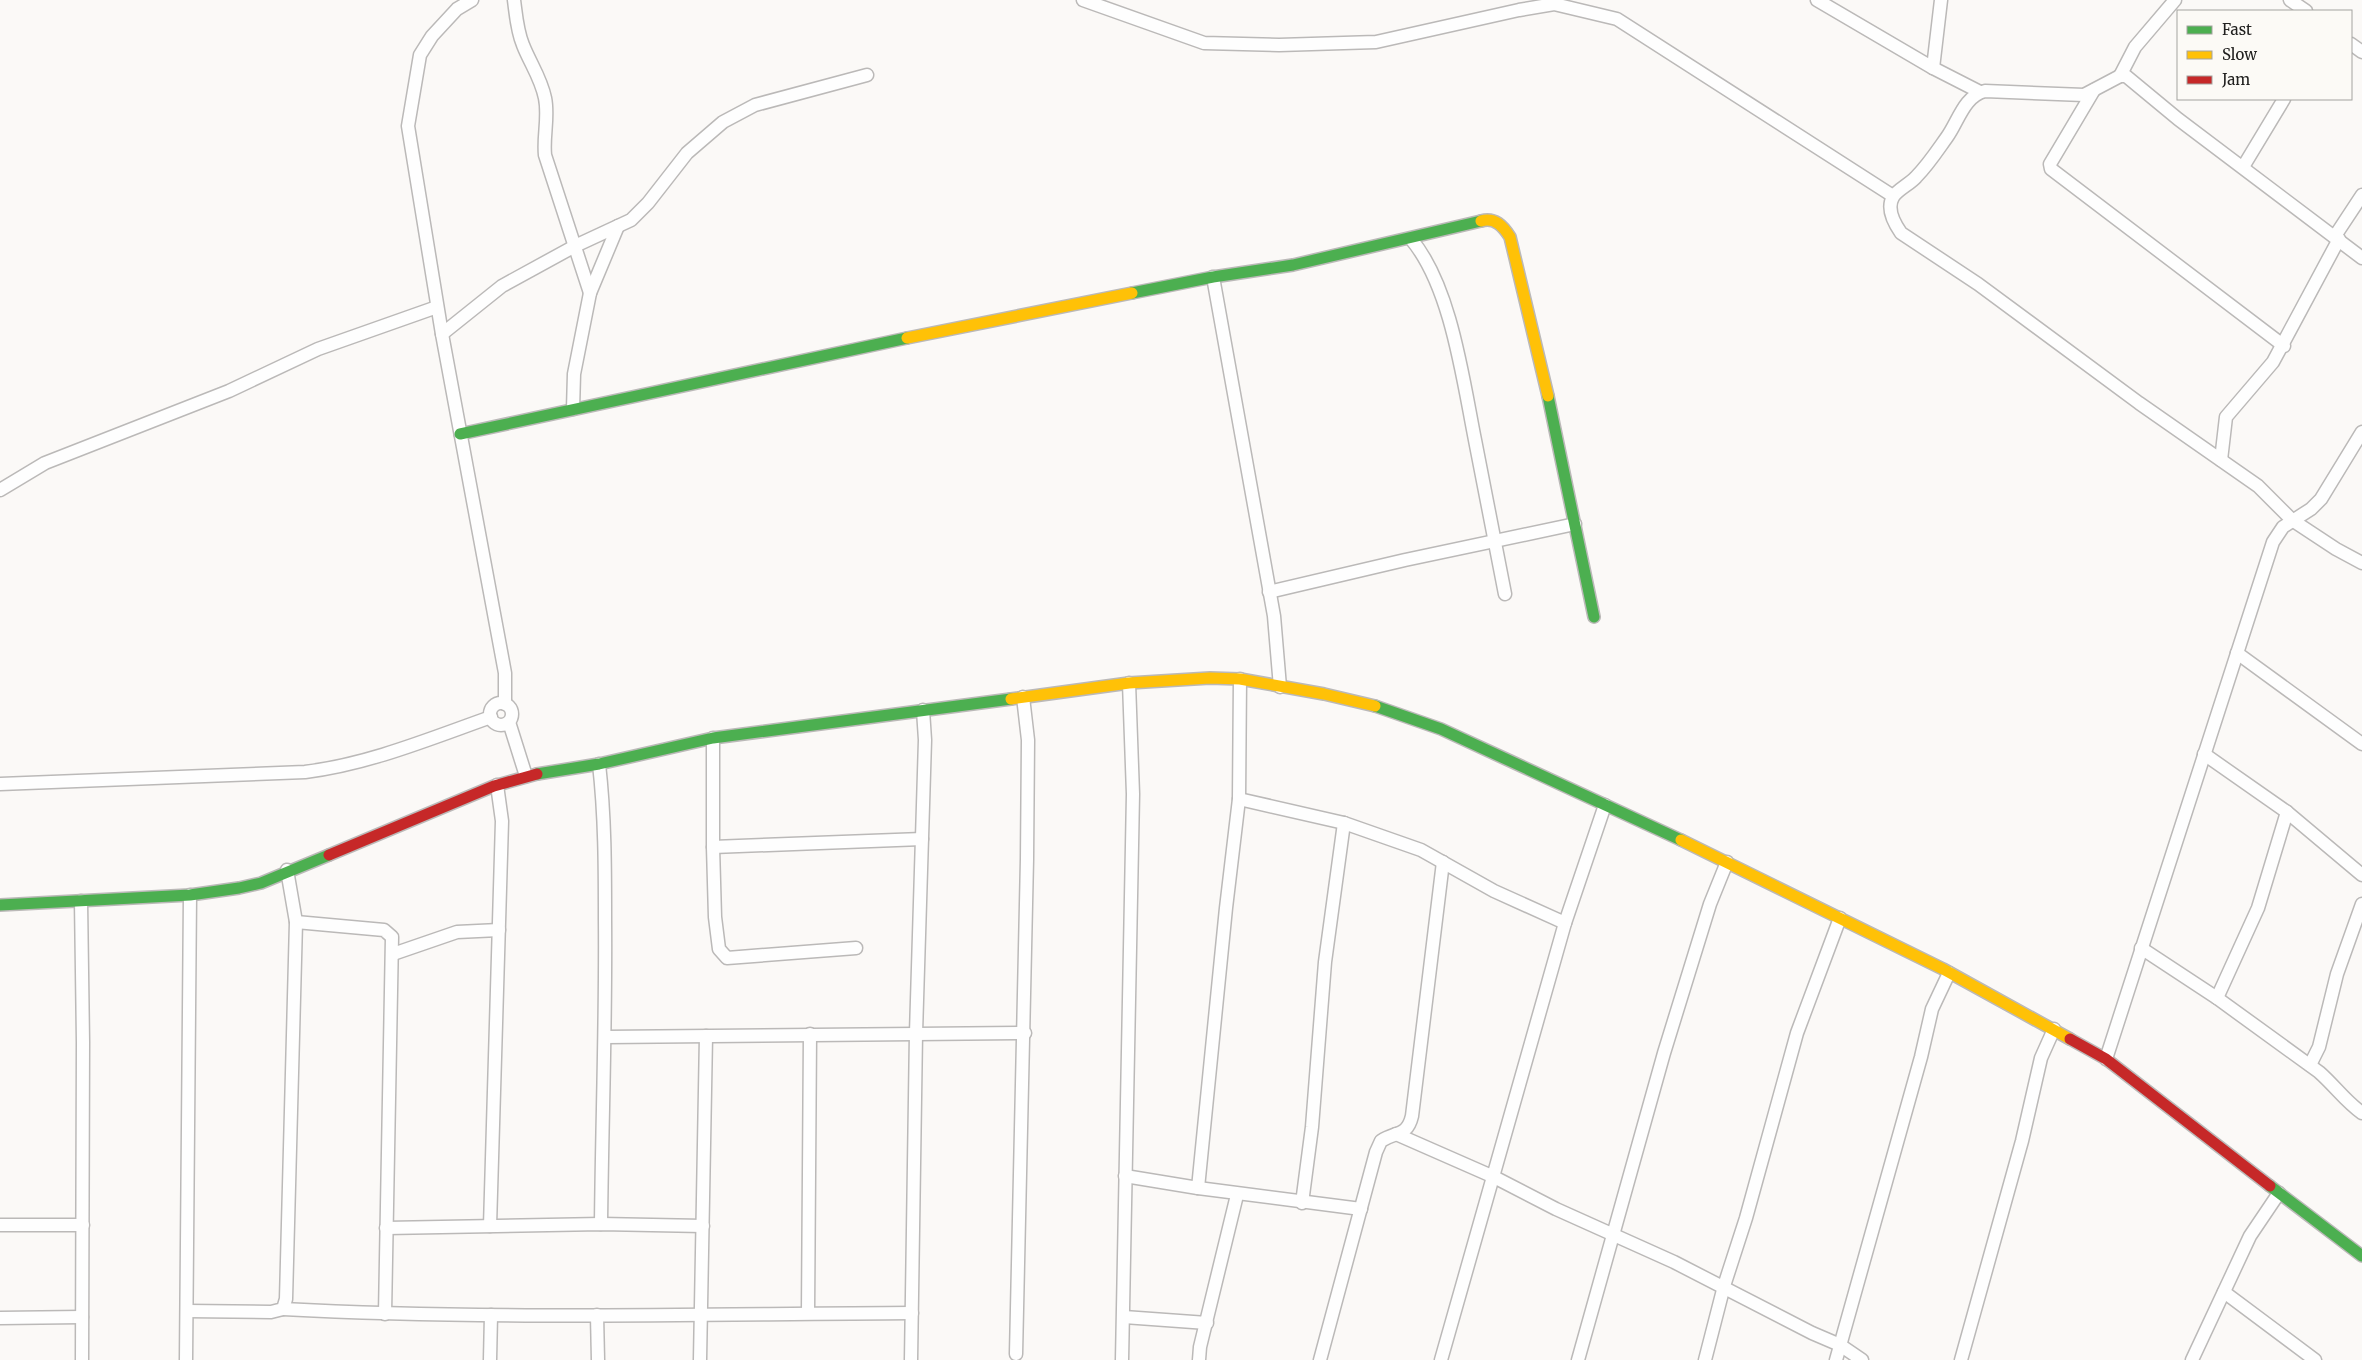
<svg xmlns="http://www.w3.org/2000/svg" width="2362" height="1360" viewBox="0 0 2362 1360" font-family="Merriweather,serif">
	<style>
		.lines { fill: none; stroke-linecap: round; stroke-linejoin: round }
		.street-casing { stroke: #bbb9b8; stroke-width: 15 }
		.fast-casing { stroke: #bbb9b8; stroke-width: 14 }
		.slow-casing { stroke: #bbb9b8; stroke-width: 14 }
		.jam-casing { stroke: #bbb9b8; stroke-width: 14 }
		.street { stroke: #fefefe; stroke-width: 12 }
		.fast { stroke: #4caf50; stroke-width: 11 }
		.slow { stroke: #ffc107; stroke-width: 11 }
		.jam { stroke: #c62828; stroke-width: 11 }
	</style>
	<rect width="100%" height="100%" fill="#fbf9f7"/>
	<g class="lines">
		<g class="street-casing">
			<g id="street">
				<polyline points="472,0 457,9 432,36 420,55 408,126 442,334 505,673 505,704"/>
				<path d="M514,0C516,15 517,31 523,45C530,63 541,78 545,98C549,117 543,136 545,155L590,293"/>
				<polyline points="1083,0 1204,43 1279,45 1376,42 1519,10 1554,4 1617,19 1893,196"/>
				<polyline points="1817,0 1933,68 1980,92"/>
				<polyline points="2290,0 2306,11"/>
				<polyline points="2351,44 2362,52"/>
				<polyline points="1933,68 1941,0"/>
				<polyline points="2120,76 2135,47 2175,0"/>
				<polyline points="2094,90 2050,164 2051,169 2284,346"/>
				<polyline points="2243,167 2284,99"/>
				<polyline points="2335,236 2362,195"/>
				<path d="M1411,239C1451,286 1463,380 1475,440C1485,491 1495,542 1505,594"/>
				<path d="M2362,258L2178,119L2126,76H2120L2084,95L1985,91C1964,96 1958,122 1947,137C1937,151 1928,165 1916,177C1910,184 1897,190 1893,197C1886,209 1894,223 1901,233L1978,284L2139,403L2258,486L2292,520L2336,549L2362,563"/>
				<polyline points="1213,277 1274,616 1280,687"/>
				<polyline points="442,334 502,286 575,246 631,220 648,203 687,153 723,122 755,105 867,75"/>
				<polyline points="573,409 574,374 590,293 618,226"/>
				<polyline points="2221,460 2226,417 2273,362 2339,239"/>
				<polyline points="0,490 45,463 229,391 318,349 437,307"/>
				<polyline points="1269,592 1405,560 1575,524"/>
				<polyline points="2237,653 2362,744"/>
				<circle cx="501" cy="714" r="11"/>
				<polyline points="509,722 526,776"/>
				<polyline points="713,738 713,847 715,917 719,949 727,958 856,948"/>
				<polyline points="2204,754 2287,812 2362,875"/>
				<path d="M599,764C605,816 605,868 605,920C606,1021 602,1122 601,1224"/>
				<path d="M0,784L305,772C369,764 429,739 491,717"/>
				<polyline points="1239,799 1344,823 1421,850 1494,891 1565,923"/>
				<polyline points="713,847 922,839"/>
				<polyline points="81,901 83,1042 82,1360"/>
				<polyline points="296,922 384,930 392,937 385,1314"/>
				<path d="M2141,948L2217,998L2319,1072C2334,1085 2346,1102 2362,1113"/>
				<polyline points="393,954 457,932 499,930"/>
				<polyline points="2217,998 2258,908 2287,812"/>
				<polyline points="606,1037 1025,1033"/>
				<polyline points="2106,1059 2273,542 2283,527 2311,509 2321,499 2362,432"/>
				<polyline points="2310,1065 2319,1047 2337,974 2362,904"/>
				<polyline points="1396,1134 1494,1177 1556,1209 1674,1262 1812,1333 1840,1345 1862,1360"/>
				<polyline points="1125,1176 1198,1188 1226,908 1239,799 1240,679"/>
				<polyline points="1198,1188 1361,1209"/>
				<polyline points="1302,1203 1312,1127 1325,962 1344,823"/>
				<polyline points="0,1225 83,1225"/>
				<polyline points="490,1226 502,821 497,785"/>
				<polyline points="386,1228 601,1224 703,1226"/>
				<polyline points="2224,1292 2315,1360"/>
				<path d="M283,1309C493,1320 702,1314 912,1313"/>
				<polyline points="187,1311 271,1312 283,1309 286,1299 296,922 287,870"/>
				<polyline points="808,1313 810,1034"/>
				<polyline points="597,1315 598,1360"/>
				<polyline points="1124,1317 1207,1323"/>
				<polyline points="0,1318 82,1317"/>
				<polyline points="1016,1354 1027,859 1028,740 1023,697"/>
				<polyline points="186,1360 190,895"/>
				<polyline points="490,1360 491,1315"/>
				<polyline points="700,1360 706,1036"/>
				<polyline points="911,1360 916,1033 925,740 923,710"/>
				<polyline points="1122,1360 1133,794 1129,683"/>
				<polyline points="1199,1360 1200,1347 1237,1195"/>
				<path d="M1320,1360L1376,1152L1381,1141C1396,1131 1407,1137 1412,1116L1443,862"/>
				<polyline points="1441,1360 1565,923 1605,805"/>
				<polyline points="1578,1360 1664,1053 1710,904 1727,862"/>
				<polyline points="1705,1360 1724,1286 1746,1218 1797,1033 1840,918"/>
				<polyline points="1836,1360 1921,1057 1932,1009 1949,973"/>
				<polyline points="1961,1360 2022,1141 2041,1058 2054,1029"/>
				<polyline points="2192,1360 2250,1236 2279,1193"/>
			</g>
		</g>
		<g class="fast-casing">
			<g id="fast">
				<polyline points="1132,293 1213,277 1293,265 1481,221"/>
				<polyline points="1548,396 1594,617"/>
				<polyline points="460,434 907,338"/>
				<polyline points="1375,706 1441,729 1681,840"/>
				<polyline points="537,774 599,764 713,738 1011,699"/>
				<polyline points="0,905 190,895 239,888 261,883 329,855"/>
				<polyline points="2270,1186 2362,1256"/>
			</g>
		</g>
		<g class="slow-casing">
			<g id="slow">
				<path d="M1481,221C1495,217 1503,226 1510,237L1548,396"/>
				<polyline points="907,338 1132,293"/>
				<polyline points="1011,699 1129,683 1210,678 1240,679 1324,694 1375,706"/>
				<polyline points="1681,840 1943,969 2070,1039"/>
			</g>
		</g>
		<g class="jam-casing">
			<g id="jam">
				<polyline points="329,855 494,786 537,774"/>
				<polyline points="2070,1039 2106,1059 2270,1186"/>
			</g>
		</g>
		<use href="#street" class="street"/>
		<use href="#fast" class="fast"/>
		<use href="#slow" class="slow"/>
		<use href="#jam" class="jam"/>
	</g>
	<rect x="2177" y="10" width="175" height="90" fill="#fcfaf6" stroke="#a4a3a0"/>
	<rect x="2187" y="26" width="25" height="8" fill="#4caf50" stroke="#a4a3a0"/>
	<text x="2222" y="35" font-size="15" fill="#21201f">Fast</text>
	<rect x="2187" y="51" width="25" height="8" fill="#ffc107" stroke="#a4a3a0"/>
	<text x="2222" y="60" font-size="15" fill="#21201f">Slow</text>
	<rect x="2187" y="76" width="25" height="8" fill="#c62828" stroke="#a4a3a0"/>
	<text x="2222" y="85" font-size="15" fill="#21201f">Jam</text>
</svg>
